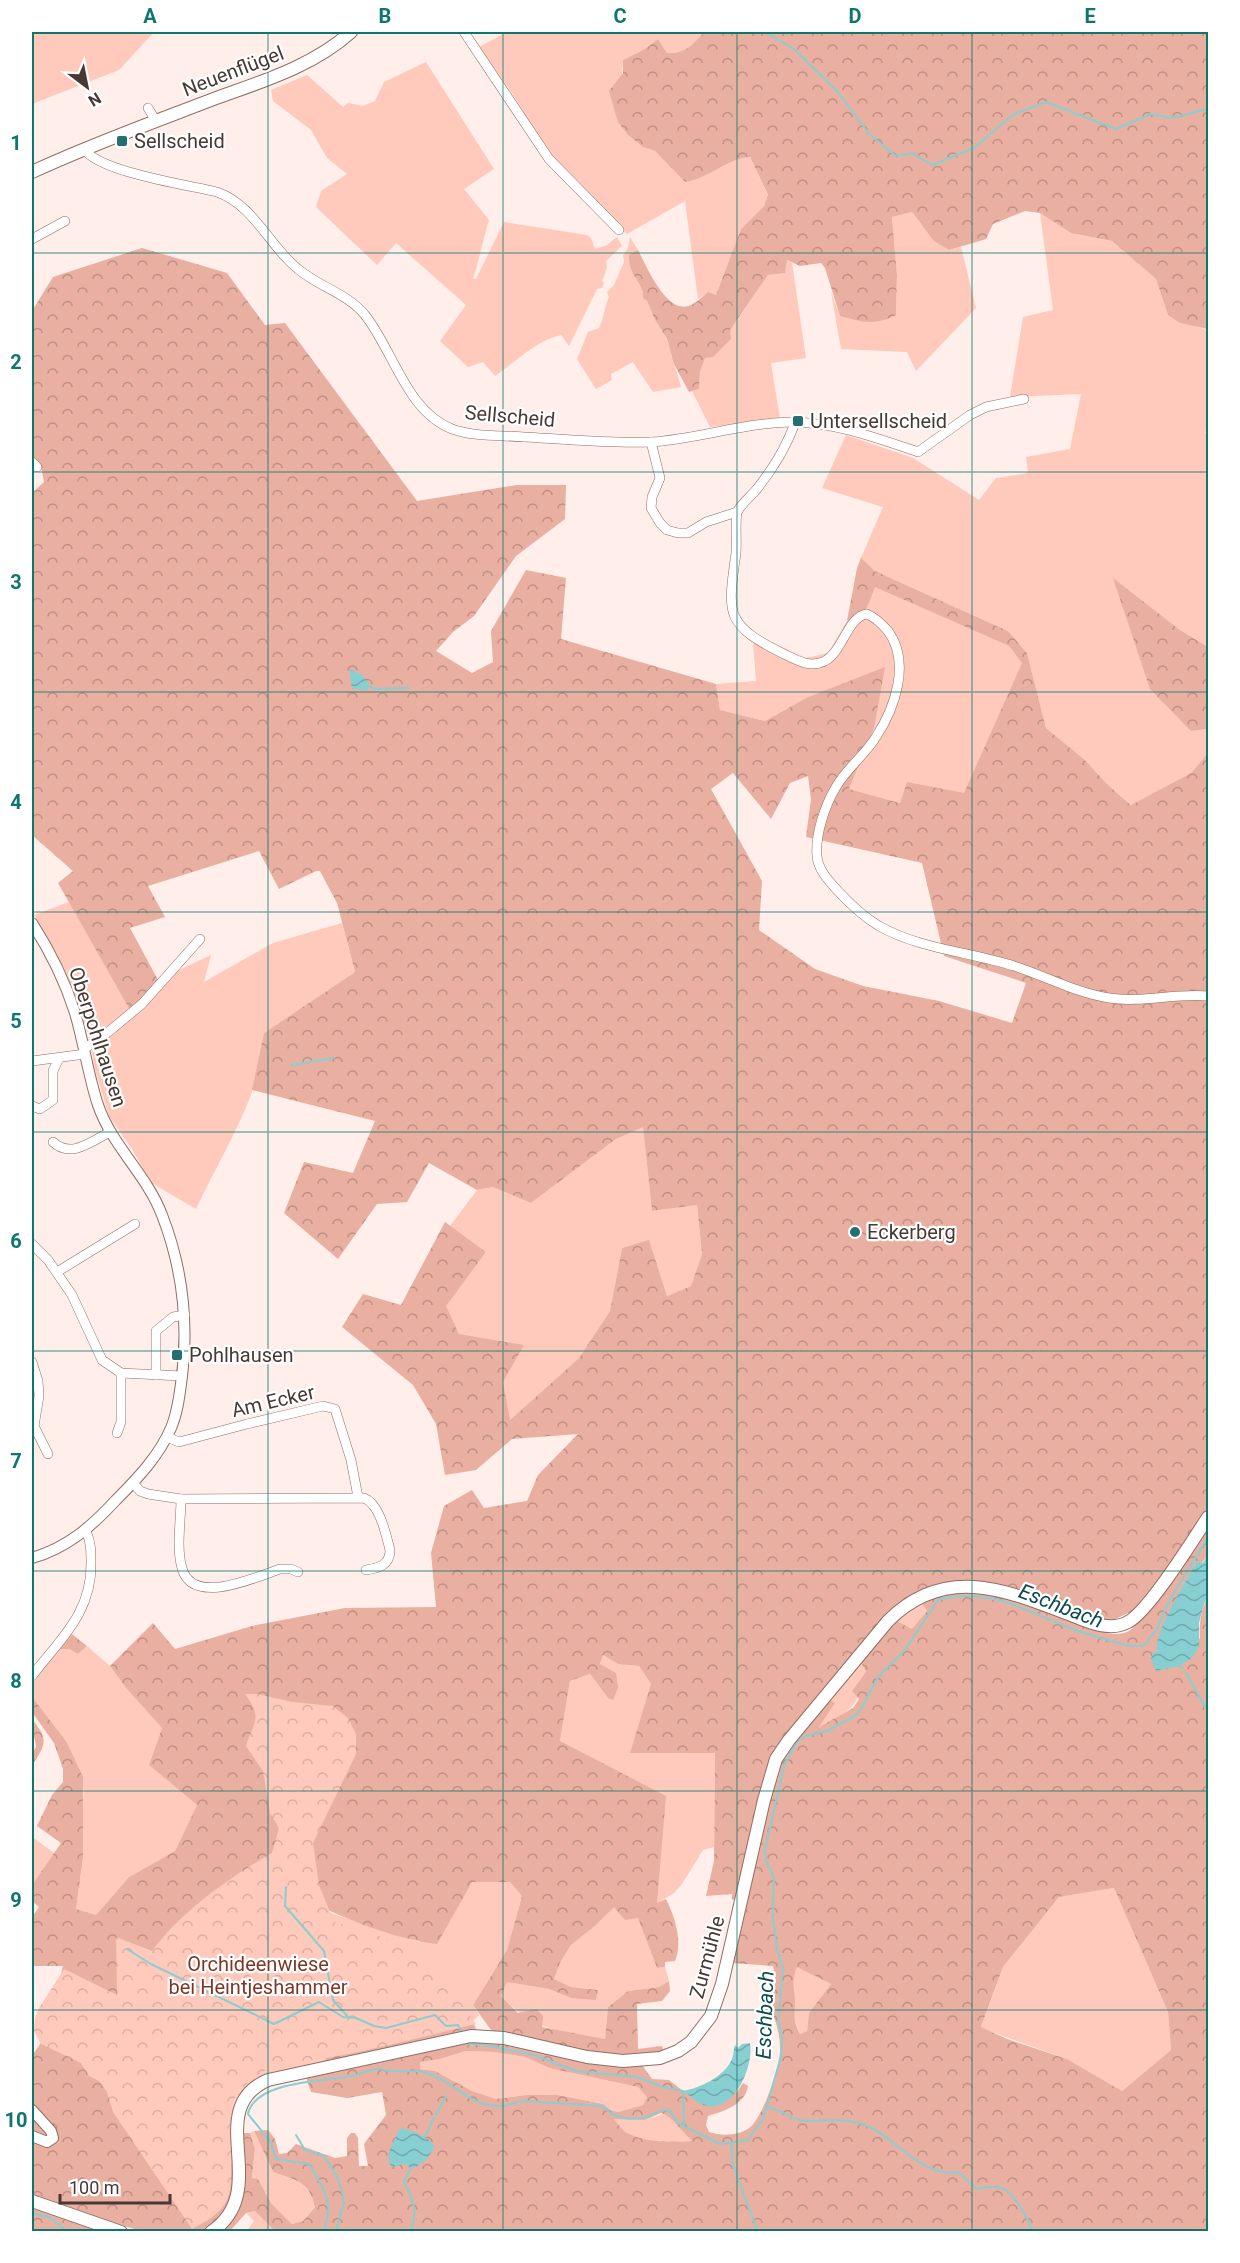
<svg xmlns="http://www.w3.org/2000/svg" width="1240" height="2263" viewBox="0 0 1240 2263" font-family="Roboto,sans-serif">
	<style>
		.grass { fill: #ffc9bb }
		.forest { fill: url(#forest-crowns); fill-rule: evenodd }
		.park { fill: url(#park-crowns) }
		.water { fill: url(#water-waves) }
		.lines { fill: none; stroke-linecap: round; stroke-linejoin: round }
		.stream { stroke: #88cfd2; stroke-width: 2 }
		.minor-casing { stroke: #916d64; stroke-width: 10 }
		.tertiary-casing { stroke: #916d64; stroke-width: 12 }
		.secondary-casing { stroke: #916d64; stroke-width: 14 }
		.minor { stroke: #fff; stroke-width: 9 }
		.tertiary { stroke: #fff; stroke-width: 10 }
		.secondary { stroke: #fff; stroke-width: 12 }
		.grid { fill: none; stroke: #0f766e; stroke-width: 1.5; stroke-opacity: 0.55 }
		.poi-dot { fill: #236f72; stroke: #fff; stroke-width: 2 }
		.labels { text-anchor: middle; dominant-baseline: central; stroke-width: 4.5; stroke-linejoin: round; paint-order: stroke }
		.street-label { font-size: 20px; fill: #493935; stroke: #fff }
		.poi-label { font-size: 20px; fill: #493935; stroke: #fff; text-anchor: start }
		.park-label { font-size: 20px; fill: #7d3727; stroke: #fff }
		.water-label { font-size: 21px; font-style: italic; fill: #0b4c4f; stroke: #fff }
		.neatline { fill: none; stroke: #0f766e; stroke-width: 2 }
		.grid-label { font-size: 20px; text-anchor: middle; font-weight: bold; fill: #0f766e }
	</style>
	<defs>
		<pattern id="forest-crowns" width="20" height="18" patternUnits="userSpaceOnUse" patternTransform="scale(1.5)"><rect width="20" height="18" fill="#e9afa1"/><path d="M2 6a3 3 0 1 1 6 0M12 15a3 3 0 1 1 6 0" fill="none" stroke="#bf8f84"/></pattern>
		<pattern id="park-crowns" width="20" height="18" patternUnits="userSpaceOnUse" patternTransform="scale(1.5)"><rect width="20" height="18" fill="#ffc9bb"/><path d="M2 6a3 3 0 1 1 6 0M12 15a3 3 0 1 1 6 0" fill="none" stroke="#dcada1"/></pattern>
		<pattern id="water-waves" width="16" height="10" patternUnits="userSpaceOnUse" patternTransform="scale(1.5)"><rect width="16" height="10" fill="#88cfd2"/><path d="M0 5q4-4 8 0t8 0" fill="none" stroke="#71a9ab"/></pattern>
	</defs>
	<rect width="100%" height="100%" fill="#ffeee9"/>
	<g class="grass">
		<polygon points="32,32 154,32 119,70 32,104"/>
		<path d="M507,32H704C694,46 685,54 667,53L658,39L645,49L623,60L618,122L628,135L643,147L655,151L685,182C709,179 726,159 750,157L768,196L764,206L741,229L716,295L708,293L698,299L685,201L627,234L551,157L512,93L479,47Z"/>
		<path d="M426,62L494,169L464,189L489,220C483,240 479,260 473,279H476L504,222L587,235L591,238L595,249L607,245L617,237L622,246L606,261L607,268L602,281L604,283L602,288L597,289L569,346L561,335C537,340 515,362 495,376L483,362L468,367L440,341L466,305L396,243L377,265L316,207L321,191L347,174L327,158L311,130L273,101L271,90L307,75L343,107L348,103L363,106L375,101L384,82Z"/>
		<polygon points="912,212 920,223 949,250 961,247 976,308 916,371 907,352 841,349 831,292 840,316 896,315 897,275 892,217"/>
		<polygon points="1040,213 1071,233 1112,241 1156,279 1168,315 1206,330 1208,329 1208,424 1205,433 1208,434 1208,647 1180,630 1114,580 1191,731 1208,729 1208,753 1191,773 1132,805 1106,783 1085,760 1046,728 1027,653 1008,631 875,571 861,558 883,507 822,488 846,435 913,458 979,500 996,478 1028,473 1026,457 1070,449 1081,394 1010,397 1023,317 1053,310"/>
		<path d="M630,237L638,250L629,255C628,278 644,281 643,298L647,301L655,320L667,340L681,387L653,392L633,362L611,374L612,380L596,389L577,359L588,332L599,328C604,318 604,308 609,297L607,292L614,285L624,262L623,255L628,248Z"/>
		<polygon points="787,260 792,263 806,358 771,363 780,419 710,427 692,391 699,389 700,372 705,358 738,319 768,275 784,273"/>
		<polygon points="874,586 1009,646 1023,663 964,794 907,783 900,803 849,789 874,728 806,698 765,721 720,710 716,684 756,681 753,644 767,640 806,658 828,653 847,621 866,610"/>
		<path d="M69,902L130,1009L158,980L211,955L204,982L273,943L342,923L355,972L264,1033C260,1052 258,1074 252,1092C237,1133 214,1170 196,1209L150,1182L132,1149L109,1116L94,1066L90,1040L64,968L34,915Z"/>
		<polygon points="643,1126 652,1211 697,1205 702,1254 691,1286 667,1296 649,1241 622,1248 610,1311 579,1358 509,1421 503,1382 459,1334 445,1306 486,1252 450,1226 477,1190 493,1187 531,1203 616,1139"/>
		<polygon points="920,1601 927,1611 912,1629 895,1620"/>
		<polygon points="87,1646 110,1666 126,1688 162,1728 149,1765 197,1805 175,1851 129,1877 96,1915 76,1909 83,1858 81,1829 84,1791 66,1741 32,1697 32,1684 60,1649 69,1649 78,1654"/>
		<polygon points="603,1655 618,1664 639,1666 651,1684 715,1753 714,1847 703,1850 682,1884 674,1893 656,1904 560,1741 570,1681 590,1674 608,1698 600,1663"/>
		<path d="M860,1661L866,1672C856,1712 852,1708 818,1728L834,1703L828,1699Z"/>
		<polygon points="32,1837 54,1853 32,1885"/>
		<polygon points="472,1881 510,1882 522,1896 507,1950 473,2005 479,2015 473,2021 324,2053 326,2063 242,2095 235,2115 230,2115 304,1898 333,1914 419,1942"/>
		<polygon points="1114,1888 1168,2012 1171,2050 1122,2091 1067,2059 981,2028 1003,1967 1059,1897"/>
		<path d="M614,1906L638,1917L657,1968L665,1967L669,1981L659,1987L628,1991L608,2007L605,2039C558,2030 537,2032 501,1996L507,1982L549,1989L571,1998L598,1990L571,1987L554,1979L560,1963L571,1945L595,1926Z"/>
		<polygon points="797,1966 831,1984 809,2013 807,2031 800,2034 793,2015 795,2000 792,1983"/>
		<polygon points="466,2051 494,2052 525,2057 549,2068 638,2087 647,2097 643,2105 618,2112 611,2110 603,2104 558,2095 526,2095 496,2099 472,2091 435,2071 420,2069 420,2062 440,2059"/>
		<path d="M663,2114C674,2118 682,2134 694,2141C674,2142 645,2144 626,2133C621,2129 617,2123 613,2118L645,2120Z"/>
		<path d="M254,2131L273,2172C296,2180 308,2181 315,2206L303,2221L292,2224L271,2203L258,2179H252L255,2149L250,2133Z"/>
		<polygon points="255,2211 276,2231 246,2232 254,2221 246,2213"/>
	</g>
	<g class="forest">
		<path d="M704,32H1208V329L1180,323L1168,315L1156,279L1112,241L1071,233L1040,213L1025,211L993,224L986,239L949,250L934,241L912,212L892,217L897,275L896,315C874,326 863,322 840,316L825,268L821,263L800,266L787,260L785,273L768,275L730,330L731,339L713,357L705,358L700,372L699,389L689,392L674,364L667,339L655,320L647,301L643,298C644,281 628,278 629,255L638,250C647,267 668,319 693,304C698,301 703,296 708,292L716,295L741,229L764,206L768,195L750,157C726,159 709,179 685,182L655,151L643,147L628,135L618,122L609,91L623,73V60L645,49L658,39L667,53C685,54 693,45 704,32Z"/>
		<path d="M142,248L227,273L265,325L285,323L417,501L517,485H566L565,519L516,556L474,616L453,632L436,651L472,673L493,662L491,631L526,570L566,578L561,639L716,684L720,710L765,721L806,698L885,667L874,728L849,789L900,803L907,782L964,793L1022,663L1009,646L875,587L866,610L847,621L857,568L861,558L875,571L1008,631L1027,653L1046,728L1085,760L1106,783L1131,805L1191,773L1208,753V1510L1166,1572L1137,1609L1115,1619L1102,1620L1088,1617L1009,1586L969,1582L923,1591L782,1743L737,1902L732,1899V1894L706,1896L714,1861L715,1753H630L651,1684L639,1666L618,1664L603,1655L600,1664L616,1673L618,1688L613,1700L608,1698L590,1674L570,1681L560,1741L666,1796L657,1903L666,1899C675,1917 683,1942 675,1961L665,1962V1967L657,1968L638,1918L625,1920L614,1907L595,1926L571,1945L560,1963L554,1979L571,1987L598,1990L596,2000L571,1998L549,1989L507,1982L501,1996L518,2013L536,2009L543,2016L542,2027L605,2039L608,2007L628,1991L659,1987L669,1981L670,1991L662,2001L637,2004L638,2049L662,2046L664,2053L619,2058L502,2034L491,2030L473,2005L507,1950L522,1896L510,1882H472L437,1944C395,1939 341,1918 304,1898L236,2035L228,2151C237,2175 238,2198 219,2217C213,2223 209,2228 201,2231H142L91,2217L32,2197V2056L48,2032L63,1966H32V1917L39,1907L32,1901V1885L61,1843L37,1826L52,1795L63,1782V1769L54,1743L32,1712V1697L66,1741L83,1777V1858L76,1909L96,1915L129,1877L175,1851L197,1805L149,1765L162,1728L126,1688L110,1666L153,1623L175,1649L252,1626L345,1608L436,1607L431,1553L444,1506L472,1490L484,1508L527,1501L538,1475L578,1434L512,1439L476,1470L445,1475L436,1424L413,1385L342,1327L363,1294L401,1305L445,1222L486,1252L446,1306L459,1334L524,1345L503,1382L510,1420L579,1358L610,1311L622,1248L649,1240L667,1296L691,1286L702,1254L697,1205L652,1211L643,1127L616,1139L531,1203L493,1187L477,1190L429,1163L407,1202L377,1204L338,1259L284,1213L304,1162L353,1173L375,1121L252,1090L264,1033L355,972L337,903L320,871H316L279,889L259,851L148,886L165,917L130,928L158,980L141,1001L130,1010L58,883L73,871L32,835V493L44,482L41,466L32,457V311L53,277ZM733,773L771,819L790,783L808,776L811,799L806,837L922,863L944,956L1026,983L1012,1023L939,1001L863,986L815,969L759,930L762,881L711,789Z"/>
		<polygon points="1113,578 1180,630 1208,647 1208,729 1191,731 1150,689"/>
		<path d="M1208,1524V1554L1202,1563L1197,1561C1179,1594 1153,1632 1156,1670L1165,1668L1200,1638C1199,1622 1201,1610 1208,1596V2231L276,2232L255,2211L246,2213L230,2231L219,2232C224,2226 231,2220 235,2213C251,2191 244,2158 242,2133H250L255,2149L252,2178L258,2179L271,2203L292,2224L303,2221L315,2207C309,2181 296,2180 273,2172L254,2131L268,2130L275,2139L279,2154L287,2153L296,2144L335,2158L347,2156V2138L351,2133H355L358,2138L359,2166H368L364,2144L386,2115L382,2092L347,2098L311,2092L305,2074L478,2039L642,2065L652,2079L669,2080L692,2098L737,2092L743,2083L748,2086C745,2105 724,2111 708,2116L706,2125L709,2132C721,2136 738,2136 749,2128C763,2118 779,2068 780,2051C781,2034 774,2016 768,2001L776,1982L773,1966L731,1963L780,1759L828,1699L835,1703L819,1727L853,1708L859,1699L852,1691L866,1672L860,1661L895,1620L912,1629L927,1611L920,1601L965,1591L1024,1601L1104,1633C1111,1634 1119,1635 1127,1632C1143,1626 1195,1543 1208,1524ZM1114,1888L1168,2012L1171,2050L1122,2091L1067,2059L1007,2039L981,2027L1003,1967L1059,1897ZM797,1967L831,1984L809,2013L807,2031L800,2034C792,2017 795,2017 795,2000C794,1984 791,1984 797,1967ZM466,2051L494,2052L525,2057L549,2068L638,2087L647,2097L643,2105L618,2112L611,2110L603,2104L558,2095H526L496,2099L472,2091L435,2071L420,2069V2062L440,2059ZM661,2113C672,2116 682,2133 693,2141C673,2142 645,2143 627,2133C622,2130 618,2124 614,2119L645,2120Z"/>
		<polygon points="72,1634 87,1646 78,1654 69,1649 60,1649"/>
		<path d="M32,1719C49,1740 46,1744 32,1766V1754L36,1747C35,1737 31,1729 32,1719Z"/>
		<polygon points="473,2021 477,2032 326,2063 324,2053"/>
		<polygon points="32,2204 110,2231 32,2231"/>
	</g>
	<path class="park" d="M245,1694H257L293,1702L333,1706L348,1718L356,1734V1754L313,1843L319,1885L334,1922C375,1934 416,1945 444,1978C456,1992 464,2010 476,2024C429,2035 381,2048 333,2057C311,2061 286,2060 266,2070C259,2073 242,2087 238,2093C227,2111 231,2140 233,2160L231,2161C233,2199 227,2212 192,2229L113,2112L107,2092L99,2081L89,2076L81,2063L41,2044L34,2031L35,2018L39,2008L64,1969L117,1995L116,1937L152,1951C183,1910 227,1879 272,1853L279,1828L270,1813L263,1771L246,1746C254,1721 263,1718 245,1694Z"/>
	<g class="water">
		<polygon points="349,669 361,674 369,683 368,690 352,689"/>
		<path d="M1208,1554V1596L1204,1604L1199,1623V1647L1192,1658L1179,1666L1156,1671L1151,1660L1152,1654L1157,1651C1153,1633 1187,1579 1197,1561L1203,1563Z"/>
		<path d="M750,2043C754,2066 735,2111 707,2106C698,2104 690,2096 683,2091C700,2088 724,2077 732,2059C734,2054 733,2050 735,2045L738,2048L742,2044Z"/>
		<path d="M402,2128C414,2132 429,2136 435,2147L426,2160L416,2167L411,2168L405,2164L392,2167C383,2157 394,2141 399,2130Z"/>
	</g>
	<g class="lines">
		<g class="stream">
			<polyline points="765,32 794,49 838,92 869,134 896,156 912,153 932,165 974,148 1014,114 1046,102 1116,129 1151,114 1171,118 1208,109"/>
			<polyline points="369,686 376,689 409,688"/>
			<polyline points="291,1065 334,1058"/>
			<polyline points="1179,1666 1183,1668"/>
			<polyline points="1186,1673 1208,1712"/>
			<polyline points="286,1887 285,1906 324,1951 333,2000 349,2018"/>
			<polyline points="127,1949 151,1964 274,2024 319,2002 343,2017 356,2018 374,2026 386,2028 435,2015 446,2026 458,2025 462,2032"/>
			<polyline points="467,2042 468,2044 480,2044 534,2055 576,2071 637,2077 663,2087 683,2091 684,2125"/>
			<path d="M768,2107C781,2110 792,2120 806,2121C828,2121 850,2117 870,2127C898,2141 924,2178 958,2172L977,2189C999,2184 1007,2186 1019,2205C1026,2216 1028,2218 1032,2232"/>
			<polyline points="436,2115 446,2096"/>
			<polyline points="296,2135 305,2150 324,2156 336,2175 341,2188 344,2202 336,2232"/>
			<path d="M424,2137C430,2131 429,2124 434,2118"/>
			<polyline points="731,2143 733,2166 758,2232"/>
			<polyline points="32,2213 49,2217 68,2232"/>
			<path d="M323,2232C335,2203 324,2188 309,2164L276,2159L270,2141L248,2114C254,2082 321,2081 346,2077C357,2076 367,2070 377,2069C382,2069 386,2071 391,2071C401,2072 413,2070 423,2072C452,2078 468,2108 502,2106C509,2106 516,2101 524,2101L602,2106C613,2118 631,2121 647,2117C656,2114 660,2108 670,2111L678,2123L720,2144L748,2140L763,2119L781,2057L782,2035L778,2021L783,1968L777,1949L773,1918L774,1877L766,1861L765,1850L784,1766L797,1742L805,1736L827,1731L853,1717L860,1711L878,1677L905,1650L938,1600C989,1586 1025,1611 1070,1628C1081,1633 1093,1636 1105,1639C1119,1643 1131,1648 1145,1645L1158,1627L1168,1603L1208,1537"/>
			<path d="M409,2232C420,2213 412,2198 404,2181L411,2168"/>
		</g>
		<g class="minor-casing">
			<g id="minor">
				<polyline points="464,32 549,159 619,230"/>
				<polyline points="148,108 156,121"/>
				<path d="M84,149C99,172 188,185 217,192C254,205 269,246 298,269C319,287 347,293 365,315C393,350 407,412 452,429C474,437 500,435 524,437C566,439 608,444 651,442C697,439 743,423 790,422C834,422 877,438 918,452L970,415L986,407L1024,399"/>
				<polyline points="32,239 65,221"/>
				<path d="M795,423C786,448 773,469 756,490C750,497 742,503 737,512C735,525 737,540 736,553C727,616 725,625 786,655C798,661 811,668 825,661C843,651 848,616 867,614C876,618 882,624 888,631C911,662 895,708 876,737C865,755 846,769 836,787C825,805 815,835 817,856C818,870 829,881 838,891C850,904 864,917 879,926C920,949 970,952 1014,966C1046,976 1076,993 1109,998C1142,1003 1175,993 1208,996"/>
				<polyline points="651,442 660,478 652,497 651,508 660,523 667,530 678,533 688,533 706,522 737,512"/>
				<polyline points="32,462 37,467"/>
				<polyline points="84,1049 107,1033 142,1004 200,939"/>
				<polyline points="32,1061 85,1054"/>
				<polyline points="32,1106 40,1109 53,1100 53,1071 59,1058"/>
				<path d="M53,1142C71,1159 92,1141 110,1132"/>
				<polyline points="32,1244 48,1260 72,1295 102,1360 121,1373 182,1376"/>
				<polyline points="57,1272 135,1224"/>
				<polyline points="32,1362 38,1381 39,1396 34,1426 48,1454"/>
				<polyline points="156,1375 156,1331 173,1317 185,1315"/>
				<polyline points="117,1433 121,1422 121,1373"/>
				<polyline points="167,1437 179,1442 247,1424 323,1406 335,1409 351,1460 358,1497"/>
				<path d="M133,1483L140,1491L148,1494L181,1499L364,1498C380,1504 386,1535 390,1550C390,1565 379,1568 366,1570"/>
				<path d="M181,1499C181,1519 176,1549 182,1568C192,1607 256,1577 280,1569H291L298,1572"/>
				<path d="M32,1676C60,1639 92,1613 91,1563C91,1551 91,1542 86,1531"/>
			</g>
		</g>
		<g class="tertiary-casing">
			<g id="tertiary">
				<path d="M32,923C50,951 65,981 75,1013C84,1043 88,1075 98,1105C112,1146 147,1175 162,1215C183,1269 189,1327 181,1384C179,1399 177,1414 171,1428C159,1456 137,1479 116,1500C91,1527 67,1548 32,1558"/>
				<polyline points="32,2110 51,2131 53,2138 47,2142 32,2136"/>
			</g>
		</g>
		<g class="secondary-casing">
			<g id="secondary">
				<path d="M32,172C90,145 151,123 211,100C260,82 312,67 351,32"/>
				<polyline points="32,2201 121,2232"/>
				<path d="M211,2232C274,2190 201,2109 268,2080L471,2036L504,2038L587,2057L623,2061L660,2058L678,2051L691,2042L711,2016L722,1984L764,1800L776,1759L789,1740L888,1621C945,1564 1006,1590 1071,1615C1088,1622 1110,1632 1128,1622C1149,1611 1193,1540 1208,1517"/>
			</g>
		</g>
		<use href="#minor" class="minor"/>
		<use href="#tertiary" class="tertiary"/>
		<use href="#secondary" class="secondary"/>
	</g>
	<path class="grid" d="M268,32V2232M503,32V2232M737,32V2232M972,32V2232M32,253H1208M32,472H1208M32,692H1208M32,912H1208M32,1132H1208M32,1351H1208M32,1571H1208M32,1791H1208M32,2010H1208"/>
	<g class="poi-dot">
		<rect x="116" y="135" width="12" height="12" rx="3"/>
		<rect x="792" y="415" width="12" height="12" rx="3"/>
		<circle cx="855" cy="1232" r="6"/>
		<rect x="171" y="1349" width="12" height="12" rx="3"/>
	</g>
	<g class="labels">
		<g class="street-label">
			<text transform="translate(233 71) rotate(-21)">Neuenflügel</text>
			<text transform="translate(510 416) rotate(5)">Sellscheid</text>
			<text transform="translate(98 1037) rotate(72)">Oberpohlhausen</text>
			<text transform="translate(273 1401) rotate(-13)">Am Ecker</text>
			<text transform="translate(707 1957) rotate(-75)">Zurmühle</text>
		</g>
		<g class="poi-label">
			<text x="134" y="141">Sellscheid</text>
			<text x="810" y="421">Untersellscheid</text>
			<text x="867" y="1232">Eckerberg</text>
			<text x="189" y="1355">Pohlhausen</text>
		</g>
		<g class="park-label">
			<text x="258" y="1964">Orchideenwiese<tspan x="258" dy="23">bei Heintjeshammer</tspan></text>
		</g>
		<g class="water-label">
			<text transform="translate(1061 1606) rotate(21)">Eschbach</text>
			<text transform="translate(765 2015) rotate(-88)">Eschbach</text>
		</g>
	</g>
	<rect width="1240" height="2263" fill="none" stroke="#ffffff" stroke-width="66"/>
	<g transform="translate(87 87) rotate(148)" stroke="#ffffff" stroke-width="4.5" paint-order="stroke">
	<path d="M0-4.5L10 22L0 15L-10 22Z" fill="#493935"/>
	<text y="-9" font-size="16" font-weight="bold" text-anchor="middle" fill="#493935">N</text>
	</g>
	<path d="M60 2194v9h110v-9" fill="none" stroke="#493935" stroke-width="3"/>
	<text x="69" y="2194" font-size="18" fill="#493935" stroke="#ffffff" stroke-width="4.5" paint-order="stroke">100 m</text>
	<rect x="33" y="33" width="1174" height="2197" class="neatline"/>
	<g class="grid-label">
		<text x="150" y="23">A</text>
		<text x="385" y="23">B</text>
		<text x="620" y="23">C</text>
		<text x="855" y="23">D</text>
		<text x="1090" y="23">E</text>
		<text x="16" y="150">1</text>
		<text x="16" y="369">2</text>
		<text x="16" y="589">3</text>
		<text x="16" y="809">4</text>
		<text x="16" y="1028">5</text>
		<text x="16" y="1248">6</text>
		<text x="16" y="1468">7</text>
		<text x="16" y="1688">8</text>
		<text x="16" y="1907">9</text>
		<text x="16" y="2127">10</text>
	</g>
</svg>
